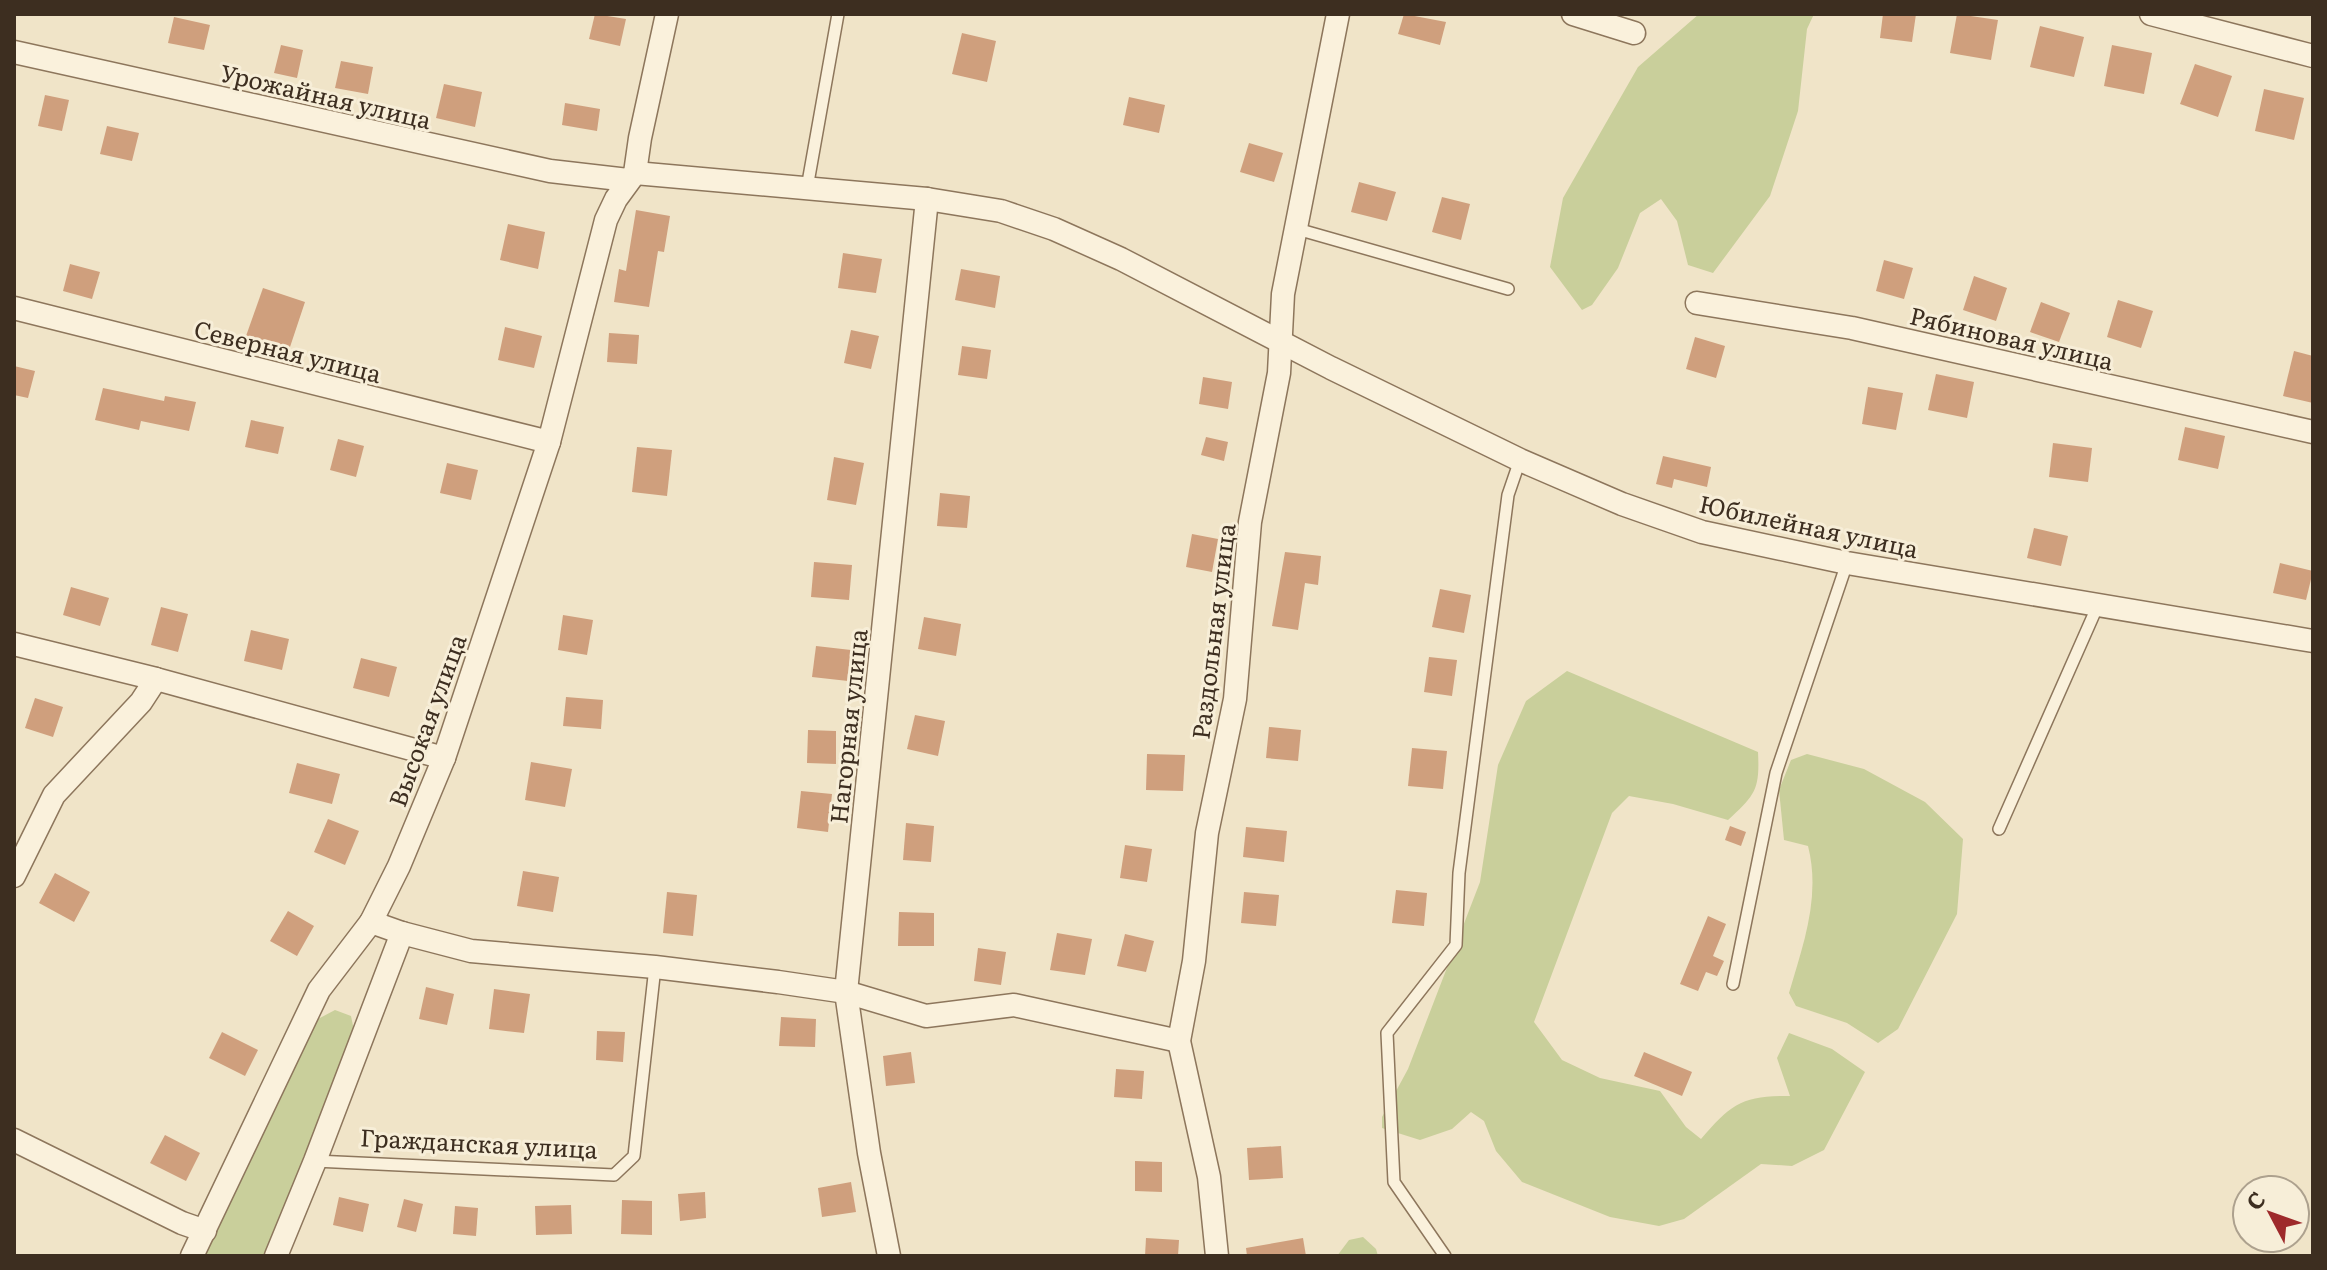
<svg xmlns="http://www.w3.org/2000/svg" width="2327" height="1270" viewBox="0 0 2327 1270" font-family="Literata,serif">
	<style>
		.green { fill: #c9cf9b }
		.building { fill: #cf9f7d }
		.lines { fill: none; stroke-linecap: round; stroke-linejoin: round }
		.lane-casing { stroke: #8d765c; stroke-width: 14 }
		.street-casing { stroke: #8d765c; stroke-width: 25 }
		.lane { stroke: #faf1dc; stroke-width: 11 }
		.street { stroke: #faf1dc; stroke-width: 22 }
		.labels { text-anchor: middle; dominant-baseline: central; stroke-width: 6; stroke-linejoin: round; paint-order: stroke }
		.street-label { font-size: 24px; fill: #3d2e20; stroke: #f7eed8 }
	</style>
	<rect width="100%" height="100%" fill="#f0e4c8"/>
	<g class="green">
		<polygon points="1699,14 1814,14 1807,29 1798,111 1770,196 1713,273 1688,265 1677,221 1661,199 1640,213 1618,268 1592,305 1582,310 1550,267 1563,198 1638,67"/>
		<path d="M1567,671L1758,752C1760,790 1755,795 1728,820L1673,804L1629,796L1612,813L1534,1022L1562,1060L1600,1078L1660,1091L1686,1127L1701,1139C1731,1104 1743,1095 1790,1096L1777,1058L1789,1033L1832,1049L1865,1072L1824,1150L1792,1166L1761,1164L1684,1219L1659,1226L1610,1217L1522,1182L1496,1151L1484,1121L1471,1112L1452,1129L1420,1140L1382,1128V1117L1408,1069L1480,882L1498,765L1526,701Z"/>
		<path d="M1807,754L1864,769L1925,802L1963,839L1957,914L1898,1029L1878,1043L1847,1023L1796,1006L1789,993C1803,945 1821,897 1808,846L1784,840L1779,790L1791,760Z"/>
		<polygon points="335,1010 351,1016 358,1050 263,1256 202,1256 318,1019"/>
		<polygon points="1363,1237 1376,1249 1378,1256 1337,1256 1349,1240"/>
	</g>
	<g class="building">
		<polygon points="595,14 626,19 620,46 589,39"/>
		<polygon points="1404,14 1446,22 1440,45 1398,34"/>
		<polygon points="1883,14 1916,14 1912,42 1880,38"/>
		<polygon points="1957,14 1998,20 1991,60 1950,53"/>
		<polygon points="174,17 210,25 204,50 168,43"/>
		<polygon points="2040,26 2084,37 2074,77 2030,67"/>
		<polygon points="962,33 996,41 987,82 952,74"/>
		<polygon points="281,45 303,50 297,78 274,73"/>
		<polygon points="2112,45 2152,53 2144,94 2104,86"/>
		<polygon points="341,61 373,67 368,94 335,88"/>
		<polygon points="2195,64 2232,76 2218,117 2180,104"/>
		<polygon points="444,84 482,92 475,127 436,118"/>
		<polygon points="2264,89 2304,98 2294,140 2255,131"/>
		<polygon points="45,95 69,100 62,131 38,126"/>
		<polygon points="1129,97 1165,105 1159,133 1123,125"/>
		<polygon points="565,103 600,109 597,131 562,125"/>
		<polygon points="107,126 139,133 132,161 100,154"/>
		<polygon points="1249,143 1283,153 1274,182 1240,172"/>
		<polygon points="1359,182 1396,192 1387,221 1351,212"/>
		<polygon points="1442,197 1470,204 1461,240 1432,232"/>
		<polygon points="636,210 670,216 664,252 658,251 649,307 614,302 619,269 626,271"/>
		<polygon points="508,224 545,232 538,269 500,260"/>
		<polygon points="843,253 882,259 876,293 838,288"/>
		<polygon points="1884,260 1913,268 1904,299 1876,291"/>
		<polygon points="70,264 100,272 92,299 63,291"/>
		<polygon points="961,269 1000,276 995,308 955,300"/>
		<polygon points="1974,276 2007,288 1996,321 1963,310"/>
		<polygon points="263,288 305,302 289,350 246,336"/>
		<polygon points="2118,300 2153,311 2141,348 2107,337"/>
		<polygon points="2041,302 2070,313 2059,342 2030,332"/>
		<polygon points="505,327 542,336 534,368 498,360"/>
		<polygon points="851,330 879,336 871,369 844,363"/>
		<polygon points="609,333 639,335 637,364 607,362"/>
		<polygon points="1695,337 1725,346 1716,378 1686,369"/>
		<polygon points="962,346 991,350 987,379 958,375"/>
		<polygon points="2294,351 2313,356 2313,403 2283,396"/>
		<polygon points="14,366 35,371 28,398 14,395"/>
		<polygon points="1936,374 1974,382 1967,418 1928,410"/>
		<polygon points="1203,377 1232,382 1228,409 1199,404"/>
		<polygon points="1868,387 1903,393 1896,430 1862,424"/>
		<polygon points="103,388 164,401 165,396 196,402 189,431 141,421 139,430 95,420"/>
		<polygon points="251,420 284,427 278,454 245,447"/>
		<polygon points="2185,427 2225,436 2218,469 2178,460"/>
		<polygon points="1206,437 1228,442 1224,461 1201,455"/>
		<polygon points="338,439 364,446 356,477 330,470"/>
		<polygon points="2053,443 2092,448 2088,482 2049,477"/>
		<polygon points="637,447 672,450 667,496 632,492"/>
		<polygon points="1663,456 1711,467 1707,487 1674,479 1672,488 1656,484"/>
		<polygon points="834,457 864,463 856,505 827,500"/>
		<polygon points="447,463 478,470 471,500 440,493"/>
		<polygon points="940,493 970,496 967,528 937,526"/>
		<polygon points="2034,528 2068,536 2061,566 2027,558"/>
		<polygon points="1192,534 1218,539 1212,572 1186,567"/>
		<polygon points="1285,552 1321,556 1318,585 1305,583 1298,630 1272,626"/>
		<polygon points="814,562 852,565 849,600 811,597"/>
		<polygon points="2280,563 2313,571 2306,600 2273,593"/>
		<polygon points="71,587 109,598 100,626 63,615"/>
		<polygon points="1440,589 1471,595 1464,633 1432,627"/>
		<polygon points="161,607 188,614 178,652 151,645"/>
		<polygon points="563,615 593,620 587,655 558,650"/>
		<polygon points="924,617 961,624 956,656 918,649"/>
		<polygon points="251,630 289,639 282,670 244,661"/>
		<polygon points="816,646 851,650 848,681 812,677"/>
		<polygon points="1429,657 1457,660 1452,696 1424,692"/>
		<polygon points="361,658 397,667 389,697 353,688"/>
		<polygon points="566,697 603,700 601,729 563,726"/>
		<polygon points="35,698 63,707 53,737 25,728"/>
		<polygon points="915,715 945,721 938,756 907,749"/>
		<polygon points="1269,727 1301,730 1298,761 1266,758"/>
		<polygon points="808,730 836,731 836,764 807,763"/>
		<polygon points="1412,748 1447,751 1443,789 1408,786"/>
		<polygon points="1147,754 1185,755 1183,791 1146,790"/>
		<polygon points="531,762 572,769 565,807 525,800"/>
		<polygon points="297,763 340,774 332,804 289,793"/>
		<polygon points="801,791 832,794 828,832 797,828"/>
		<polygon points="328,819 359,831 345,865 314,852"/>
		<polygon points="906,823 934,826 931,862 903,860"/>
		<polygon points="1730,826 1746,832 1741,846 1725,840"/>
		<polygon points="1246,827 1287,831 1284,862 1243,857"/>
		<polygon points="1125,845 1152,849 1147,882 1120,878"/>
		<polygon points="523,871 559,877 553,912 517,906"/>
		<polygon points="55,873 90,892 74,922 39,903"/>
		<polygon points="1396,890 1427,893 1424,926 1392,923"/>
		<polygon points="667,892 697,895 693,936 663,933"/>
		<polygon points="1244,892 1279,895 1276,926 1241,923"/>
		<polygon points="288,911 314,926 297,956 270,941"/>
		<polygon points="899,912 934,913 934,946 898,946"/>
		<polygon points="1708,916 1726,924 1713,956 1724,961 1717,976 1706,972 1698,991 1680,984"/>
		<polygon points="1057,933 1092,939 1085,975 1050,970"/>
		<polygon points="1125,934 1154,941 1146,972 1117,966"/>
		<polygon points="978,948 1006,952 1001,985 974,981"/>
		<polygon points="426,987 454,994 447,1025 419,1019"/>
		<polygon points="494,989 530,994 524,1033 489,1029"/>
		<polygon points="781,1017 816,1019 815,1047 779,1046"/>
		<polygon points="597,1031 625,1032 623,1062 596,1060"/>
		<polygon points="222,1032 258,1050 245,1076 209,1058"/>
		<polygon points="911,1052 915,1083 886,1086 883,1056"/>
		<polygon points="1644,1052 1692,1072 1682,1096 1634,1076"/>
		<polygon points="1116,1069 1144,1071 1142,1099 1114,1097"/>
		<polygon points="165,1135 200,1153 186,1181 150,1163"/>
		<polygon points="1281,1146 1283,1178 1249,1180 1247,1148"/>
		<polygon points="1135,1161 1162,1162 1162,1192 1135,1191"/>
		<polygon points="851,1182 856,1212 822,1217 818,1188"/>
		<polygon points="705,1192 706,1218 680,1221 678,1194"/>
		<polygon points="339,1197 369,1204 363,1232 333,1225"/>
		<polygon points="404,1199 423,1204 416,1232 397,1227"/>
		<polygon points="622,1200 652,1201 652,1235 621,1234"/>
		<polygon points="571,1205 572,1234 536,1235 535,1206"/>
		<polygon points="455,1206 478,1208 476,1236 453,1234"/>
		<polygon points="1146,1238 1179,1240 1178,1256 1145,1256"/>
		<polygon points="1303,1238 1306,1256 1247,1256 1246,1248"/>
	</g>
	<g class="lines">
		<g class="lane-casing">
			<g id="lane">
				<polyline points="807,188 838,14"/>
				<polyline points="1297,229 1508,289"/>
				<polyline points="1999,829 2098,605"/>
				<polyline points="1733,984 1776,773 1847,563"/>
				<polyline points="315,1161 614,1175 634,1156 655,967"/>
				<polyline points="1445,1256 1394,1182 1387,1033 1456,945 1459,873 1508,495 1520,460"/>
			</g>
		</g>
		<g class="street-casing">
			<g id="street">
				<polyline points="1573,14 1634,33"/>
				<polyline points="2151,14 2313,56"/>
				<polyline points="14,52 550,171 628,180"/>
				<polyline points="635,173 927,199 1001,211 1054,229 1121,259 1331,368 1520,460 1622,504 1702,532 1847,563 2313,641"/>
				<polyline points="635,173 640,138 667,14"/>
				<polyline points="1697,303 1852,328 2313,432"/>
				<polyline points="14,308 549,442"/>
				<polyline points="14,644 156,679 444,758"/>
				<polyline points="14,876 54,795 141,702 156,679"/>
				<polyline points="371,922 402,933 471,951 655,967 778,982 846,992 926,1016 1014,1005 1179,1041"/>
				<polyline points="14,1140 182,1223 205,1231"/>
				<polyline points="192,1256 319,990 371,922 399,866 444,758 549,442 606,220 616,199 635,173"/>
				<polyline points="276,1256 315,1161 402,933"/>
				<polyline points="889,1256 869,1153 846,992 927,199"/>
				<polyline points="1217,1256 1209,1177 1179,1041 1194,961 1207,833 1235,699 1250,522 1279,373 1283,294 1338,14"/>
			</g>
		</g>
		<use href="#lane" class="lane"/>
		<use href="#street" class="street"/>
	</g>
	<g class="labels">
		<g class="street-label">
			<text transform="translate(326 95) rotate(13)">Урожайная улица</text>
			<text transform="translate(2012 337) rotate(13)">Рябиновая улица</text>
			<text transform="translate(288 350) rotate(14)">Северная улица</text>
			<text transform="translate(1809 525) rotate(12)">Юбилейная улица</text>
			<text transform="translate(1212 631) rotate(-83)">Раздольная улица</text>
			<text transform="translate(426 720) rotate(-70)">Высокая улица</text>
			<text transform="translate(847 726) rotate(-84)">Нагорная улица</text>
			<text transform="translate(479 1142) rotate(3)">Гражданская улица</text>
		</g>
	</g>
	<rect width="2327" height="1270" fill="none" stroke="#3d2e20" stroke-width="32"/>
	<g transform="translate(2271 1214) rotate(311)"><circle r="38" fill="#f7eed8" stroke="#ada18e" stroke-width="2"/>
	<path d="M0-6L14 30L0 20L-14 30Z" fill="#9e2a2b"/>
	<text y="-12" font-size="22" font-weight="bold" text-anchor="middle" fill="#3d2e20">С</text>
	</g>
</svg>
